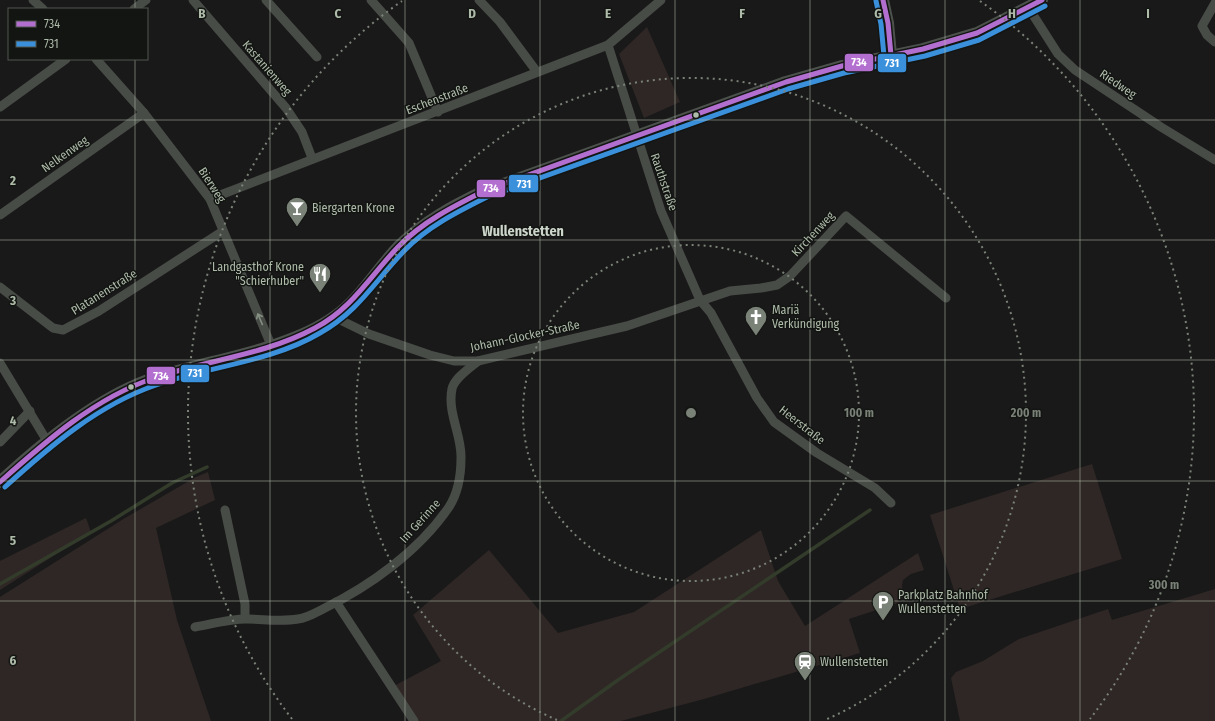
<svg xmlns="http://www.w3.org/2000/svg" width="1215" height="721" viewBox="0 0 1215 721" font-family="'Fira Sans Condensed',sans-serif">
	<style>
		.green { fill: #2f2725 }
		.lines { fill: none; stroke-linecap: round; stroke-linejoin: round }
		.stream { stroke: #333c2b; stroke-width: 3.5 }
		.street { stroke: #484c47; stroke-width: 9 }
		.secondary { stroke: #4c514c; stroke-width: 12 }
		.bus-1-casing { stroke: #131513; stroke-width: 8 }
		.bus-2-casing { stroke: #131513; stroke-width: 8 }
		.bus-1 { stroke: #b36fd0; stroke-width: 5 }
		.bus-2 { stroke: #3a90db; stroke-width: 5 }
		.oneway { stroke: #858f82 }
		.grid { fill: none; stroke: #aebba9; stroke-width: 1; stroke-opacity: 0.55 }
		.ring { fill: none; stroke: #7a8277; stroke-width: 2; stroke-dasharray: 2 4 }
		.bus-dot { fill: #aebba9; stroke: #131513; stroke-width: 1.5 }
		.labels { text-anchor: middle; dominant-baseline: central; stroke-width: 3; stroke-linejoin: round; paint-order: stroke }
		.street-label { font-size: 12px; fill: #aebba9; stroke: #131513 }
		.poi-label { font-size: 12px; fill: #aebba9; stroke: #131513; text-anchor: start }
		.quarter-label { font-size: 14px; font-weight: bold; fill: #cdd6cb; stroke: #131513 }
		.grid-label { font-size: 13px; text-anchor: middle; font-weight: bold; fill: #aebba9; stroke: #131513; stroke-width: 3; stroke-linejoin: round; paint-order: stroke }
		.centre { fill: #7a8277; stroke: #131513; stroke-width: 2 }
		.ring-label { font-size: 12px; text-anchor: middle; font-weight: bold; fill: #7a8277; stroke: #131513; stroke-width: 3; stroke-linejoin: round; paint-order: stroke }
		.line-badge { stroke: #131513; stroke-width: 1.5 }
		.badge-label { font-size: 11px; text-anchor: middle; font-weight: bold; fill: #fff }
	</style>
	<rect width="100%" height="100%" fill="#191919"/>
	<g class="green">
		<polygon points="647,27 680,102 644,118 619,54"/>
		<polygon points="1092,464 1122,559 960,609 930,515"/>
		<polygon points="208,472 215,500 156,528 177,620 211,721 0,721 0,597 125,518 196,477"/>
		<polygon points="86,518 91,532 0,590 0,561"/>
		<polygon points="761,530 778,581 805,626 918,553 924,570 911,574 903,580 902,586 904,597 898,603 849,619 860,653 704,699 621,721 414,721 392,687 441,661 413,615 489,550 558,633 634,612"/>
		<polygon points="1215,589 1215,721 960,721 951,678 956,672 983,661 1019,639 1108,609 1112,620"/>
	</g>
	<g class="lines">
		<g class="stream">
			<polyline points="0,584 111,521 172,483 207,467"/>
			<polyline points="561,721 618,680 870,510"/>
		</g>
		<g class="street">
			<polyline points="33,0 43,9"/>
			<polyline points="193,0 286,108 302,132 312,158"/>
			<polyline points="266,0 317,57"/>
			<polyline points="371,0 409,43 438,112"/>
			<polyline points="479,0 500,22 537,72"/>
			<polyline points="1215,3 1202,26 1207,35 1215,42"/>
			<polyline points="1028,7 1058,54 1075,70 1161,127 1215,160"/>
			<polyline points="134,9 146,0"/>
			<polyline points="608,45 661,211 700,300 711,313 757,398 774,422 817,453 875,488 891,503"/>
			<polyline points="96,59 144,113 210,199 271,345"/>
			<polyline points="0,107 66,59"/>
			<polyline points="210,199 608,45 661,0"/>
			<polyline points="0,215 144,113"/>
			<polyline points="0,287 53,328 63,330 99,311 223,231"/>
			<polyline points="334,317 369,334 430,355 454,361 478,361 627,326 730,291 761,288 777,285 790,276 846,216 946,298"/>
			<polyline points="0,363 47,441"/>
			<polyline points="0,442 30,411"/>
			<polyline points="225,510 245,604 245,618"/>
			<polyline points="336,602 414,721"/>
			<path d="M195,627C212,624 230,619 246,619C263,619 281,622 298,619C307,618 315,613 323,609C370,586 419,551 449,507C458,493 461,474 461,458C462,436 447,412 452,389C454,378 470,368 478,361"/>
		</g>
		<g class="secondary">
			<polyline points="883,0 888,23 891,55"/>
			<path d="M0,482C42,443 99,396 154,378C209,360 288,350 334,317C361,298 376,270 399,246C424,221 453,206 484,191L786,82L842,66L923,49L977,33L1042,0"/>
		</g>
		<g class="bus-1-casing">
			<g id="bus-1">
				<polyline points="883,0 888,23 891,55"/>
				<path d="M0,482C46,441 95,398 154,378C207,360 265,355 315,328C352,309 371,275 398,247C422,222 454,206 484,191L786,82L842,66L923,49L977,33L1042,0"/>
			</g>
		</g>
		<g class="bus-2-casing">
			<g id="bus-2">
				<polyline points="876,1 881,24 884,56"/>
				<path d="M5,487C50,446 98,405 156,385C210,366 271,362 320,333C359,311 374,282 404,251C427,227 457,212 487,197L788,89L844,73L925,56L979,40L1045,6"/>
			</g>
		</g>
		<use href="#bus-1" class="bus-1"/>
		<use href="#bus-2" class="bus-2"/>
	</g>
	<defs><path id="oneway-shaft" d="M-6 0H5M1.5-3L5.5 0L1.5 3" fill="none" stroke-width="1.6" stroke-linecap="round" stroke-linejoin="round"/></defs>
	<use class="oneway" href="#oneway-shaft" transform="translate(260 319) rotate(-113)"/>
	<path class="grid" d="M135,0V9M270,0V721M405,0V721M540,0V721M675,0V721M810,0V721M945,0V721M1080,0V721M135,59V721M0,120H1215M0,240H1215M0,360H1215M0,481H1215M0,601H1215"/>
	<g class="ring">
		<circle cx="691" cy="413" r="168"/>
		<path d="M557 720A335 335 0 1 1 825 720"/>
		<path d="M292 719A503 503 0 0 1 402 1M980 1A503 503 0 0 1 1090 719"/>
	</g>
	<defs>
		<g id="bar-pin" transform="scale(1.15)"><path d="M0 17L-7.5 6A9.5 9.5 0 1 1 7.5 6Z" fill="#7a8277" stroke="#131513"/><path d="M-6-5H6L.8 .8V4.5H3.5V6h-7V4.5H-.8V.8Z" fill="#fff"/></g>
		<g id="restaurant-pin" transform="scale(1.15)"><path d="M0 17L-7.5 6A9.5 9.5 0 1 1 7.5 6Z" fill="#7a8277" stroke="#131513"/><path d="M-5-6h1v4h1v-4h1v4h1v-4h1v5L-1.5 .5V6h-2V.5L-5-1ZM5-6V6H3V1.5H1.5Q1.5-4 5-6Z" fill="#fff"/></g>
		<g id="church-pin" transform="scale(1.15)"><path d="M0 17L-7.5 6A9.5 9.5 0 1 1 7.5 6Z" fill="#7a8277" stroke="#131513"/><path d="M-1.2-6h2.4v3.5h3.3v2.4h-3.3V6h-2.4V-.1h-3.3v-2.4h3.3Z" fill="#fff"/></g>
		<g id="parking-pin" transform="scale(1.15)"><path d="M0 17L-7.5 6A9.5 9.5 0 1 1 7.5 6Z" fill="#7a8277" stroke="#131513"/><path d="M-3.5-5.5H1a3.5 3.5 0 0 1 0 7H-1V5.5H-3.5ZM-1-3.4V-.6H.8a1.4 1.4 0 0 0 0-2.8Z" fill="#fff"/></g>
		<g id="station-pin" transform="scale(1.15)"><path d="M0 17L-7.5 6A9.5 9.5 0 1 1 7.5 6Z" fill="#7a8277" stroke="#131513"/><path d="M-3-6H3Q5-6 5-4V2Q5 4 3 4L4.5 6H3L1.5 4h-3L-3 6H-4.5L-3 4Q-5 4-5 2V-4Q-5-6-3-6ZM-3.5-4v3h7v-3ZM-3.5 1v1.5H-2V1ZM2 1v1.5H3.5V1Z" fill="#fff"/></g>
	</defs>
	<g fill-rule="evenodd">
		<use href="#bar-pin" x="297" y="208"/>
		<use href="#restaurant-pin" x="320" y="274"/>
		<use href="#church-pin" x="756" y="317"/>
		<use href="#parking-pin" x="883" y="602"/>
		<use href="#station-pin" x="805" y="662"/>
	</g>
	<g class="bus-dot">
		<circle cx="696" cy="115" r="3.5"/>
		<circle cx="131" cy="387" r="3.5"/>
	</g>
	<g class="labels">
		<g class="street-label">
			<text transform="translate(267 68) rotate(49)">Kastanienweg</text>
			<text transform="translate(1118 84) rotate(34)">Riedweg</text>
			<text transform="translate(437 99) rotate(-21)">Eschenstraße</text>
			<text transform="translate(65 154) rotate(-35)">Nelkenweg</text>
			<text transform="translate(664 182) rotate(71)">Rauthstraße</text>
			<text transform="translate(212 185) rotate(57)">Bierweg</text>
			<text transform="translate(813 234) rotate(-47)">Kirchenweg</text>
			<text transform="translate(104 292) rotate(-32)">Platanenstraße</text>
			<text transform="translate(525 336) rotate(-12)">Johann-Glocker-Straße</text>
			<text transform="translate(802 425) rotate(38)">Heerstraße</text>
			<text transform="translate(420 521) rotate(-48)">Im Gerinne</text>
		</g>
		<g class="poi-label">
			<text x="312" y="208">Biergarten Krone</text>
			<text x="304" y="267" text-anchor="end">Landgasthof Krone<tspan x="304" dy="14">"Schierhuber"</tspan></text>
			<text x="772" y="310">Mariä<tspan x="772" dy="14">Verkündigung</tspan></text>
			<text x="898" y="595">Parkplatz Bahnhof<tspan x="898" dy="14">Wullenstetten</tspan></text>
			<text x="820" y="662">Wullenstetten</text>
		</g>
		<g class="quarter-label">
			<text x="523" y="231">Wullenstetten</text>
		</g>
	</g>
	<g class="grid-label">
		<text x="202" y="18">B</text>
		<text x="338" y="18">C</text>
		<text x="472" y="18">D</text>
		<text x="608" y="18">E</text>
		<text x="742" y="18">F</text>
		<text x="878" y="18">G</text>
		<text x="1012" y="18">H</text>
		<text x="1148" y="18">I</text>
		<text x="13" y="185">2</text>
		<text x="13" y="305">3</text>
		<text x="13" y="425">4</text>
		<text x="13" y="545">5</text>
		<text x="13" y="665">6</text>
	</g>
	<circle cx="691" cy="413" r="6" class="centre"/>
	<g class="ring-label">
		<text x="859" y="417">100 m</text>
		<text x="1026" y="417">200 m</text>
		<text x="1164" y="589">300 m</text>
	</g>
	<g class="line-badge">
		<rect x="844" y="53" width="30" height="19" rx="4" fill="#b36fd0"/>
		<rect x="877" y="53" width="30" height="20" rx="4" fill="#3a90db"/>
		<rect x="508" y="174" width="31" height="19" rx="4" fill="#3a90db"/>
		<rect x="476" y="179" width="30" height="19" rx="4" fill="#b36fd0"/>
		<rect x="180" y="364" width="30" height="19" rx="4" fill="#3a90db"/>
		<rect x="146" y="366" width="30" height="19" rx="4" fill="#b36fd0"/>
	</g>
	<g class="badge-label">
		<text x="859" y="66">734</text>
		<text x="892" y="67">731</text>
		<text x="524" y="188">731</text>
		<text x="491" y="192">734</text>
		<text x="195" y="377">731</text>
		<text x="161" y="380">734</text>
	</g>
	<rect x="8" y="8" width="140" height="52" fill="#131513" stroke="#51574f"/>
	<rect x="16" y="21" width="20" height="6" fill="#b36fd0" stroke="#51574f"/>
	<text x="44" y="28" font-size="12" fill="#aebba9">734</text>
	<rect x="16" y="41" width="20" height="6" fill="#3a90db" stroke="#51574f"/>
	<text x="44" y="48" font-size="12" fill="#aebba9">731</text>
</svg>
